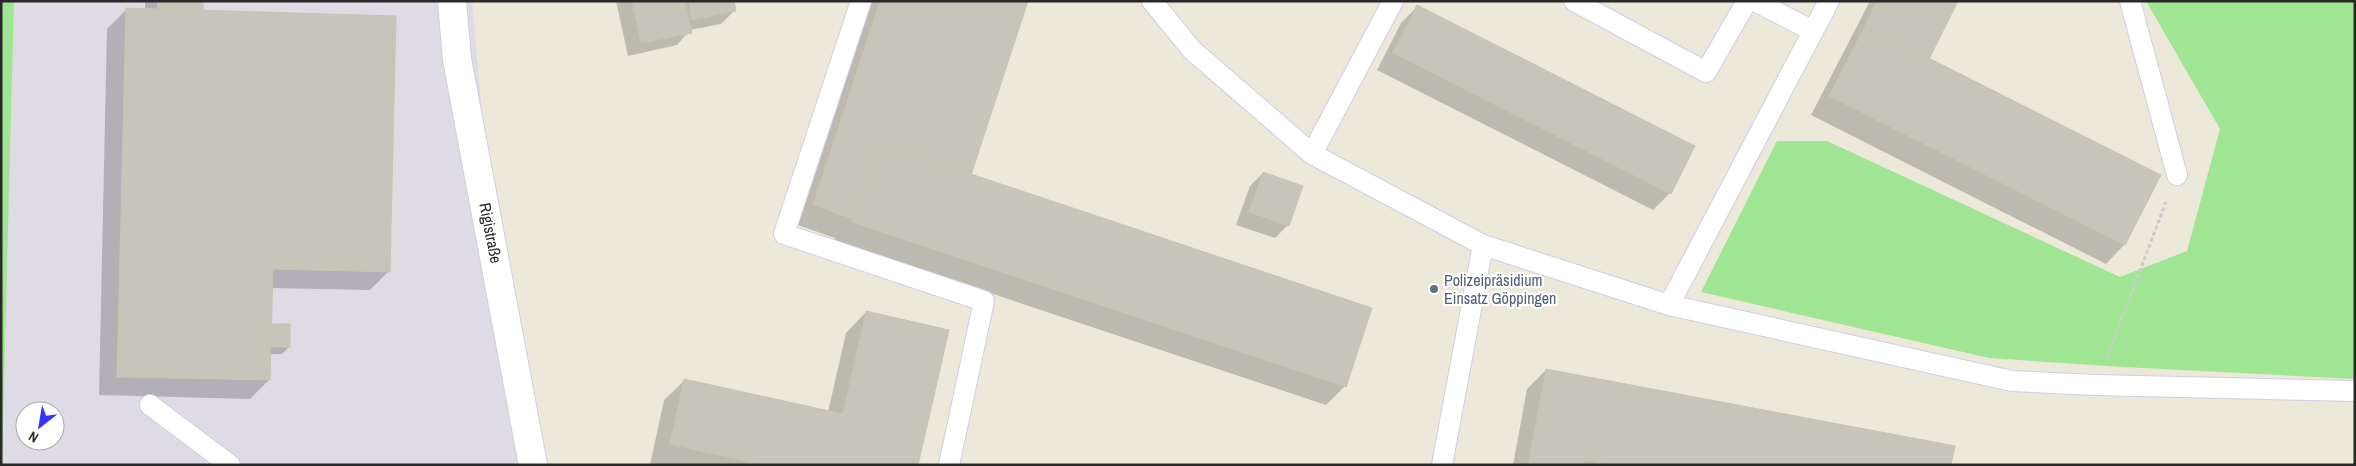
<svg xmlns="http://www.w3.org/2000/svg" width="2356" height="466" viewBox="0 0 2356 466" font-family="'Archivo Narrow',sans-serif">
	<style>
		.industrial { fill: #dfdbe4; fill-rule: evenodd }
		.green { fill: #a0e593 }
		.shadow { fill: #0003 }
		.building { fill: #c7c4ba; stroke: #c7c4b3 }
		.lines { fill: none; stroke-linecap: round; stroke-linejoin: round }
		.lane-casing { stroke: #cfcfe3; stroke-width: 22 }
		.street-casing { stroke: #cfcfe3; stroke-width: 30 }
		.path { stroke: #ccc; stroke-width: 3; stroke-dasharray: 4 2.5; stroke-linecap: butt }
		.lane { stroke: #fff; stroke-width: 20 }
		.street { stroke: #fff; stroke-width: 28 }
		.service-dot { fill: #5c6f8a; stroke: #fff; stroke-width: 2 }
		.labels { text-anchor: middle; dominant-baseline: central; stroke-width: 4.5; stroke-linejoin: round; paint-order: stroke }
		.street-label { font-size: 16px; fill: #292929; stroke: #fff }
		.service-label { font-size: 16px; fill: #4e5e75; stroke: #fff; text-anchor: start }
	</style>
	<rect width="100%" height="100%" fill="#ece8da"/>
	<path class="industrial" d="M14,1H472L482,113L543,465H2ZM25,411H55V441H25Z"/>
	<g class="green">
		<polygon points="1,1 14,1 2,465 1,465"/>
		<polygon points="2146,1 2355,1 2355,379 2123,367 1989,358 1701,292 1777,141 1827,141 2120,277 2187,251 2220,129"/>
	</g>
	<g class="shadow">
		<polygon points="145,1 202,1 202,12 389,271 370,290 271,288 270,325 289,347 282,354 270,354 269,380 250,399 99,395 107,29 126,10 145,10"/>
		<polygon points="616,1 733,1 734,11 721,24 690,30 677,45 628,56"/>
		<polygon points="868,1 1027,1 970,175 1345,386 1326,405 834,241 835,238 795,224"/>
		<polygon points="1870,1 1957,1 1927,59 2159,176 2124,245 2106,264 1811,115"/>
		<polygon points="1418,6 1670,193 1653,210 1377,70 1401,23"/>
		<polygon points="1263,173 1288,225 1275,238 1236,225 1250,186"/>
		<polygon points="866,312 917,465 650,465 664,400 685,380 828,412 846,333"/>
		<polygon points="1546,370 1950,465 1513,465 1527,389"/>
	</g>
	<g class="building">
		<polygon points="158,1 203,1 203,11 157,9"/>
		<polygon points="632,1 685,1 692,33 641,43"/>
		<polygon points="689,1 734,1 736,11 692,20"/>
		<polygon points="880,1 1028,1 971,175 878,143 853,219 813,205"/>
		<polygon points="1877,1 1958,1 1929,59 1865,26"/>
		<polygon points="1417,5 1695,146 1671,194 1393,53"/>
		<polygon points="126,8 396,16 390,272 273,269 270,380 117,377"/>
		<polygon points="1865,26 2161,175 2125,245 1829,96"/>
		<polygon points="878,143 1372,308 1346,387 852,222"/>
		<polygon points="1263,172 1303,186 1289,226 1249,212"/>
		<polygon points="866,311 949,330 918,465 760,465 670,444 684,379 843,414"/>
		<rect x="271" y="324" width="19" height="23"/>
		<polygon points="1546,369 1955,446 1951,465 1611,465 1584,460 1584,465 1528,465"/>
	</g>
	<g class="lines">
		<g class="lane-casing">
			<g id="lane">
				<polyline points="861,1 784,234 984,301 949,465"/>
				<polyline points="1152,1 1192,50 1312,154 1483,245"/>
				<polyline points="1574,1 1706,72 1747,1"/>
				<polyline points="1755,1 1813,31"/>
				<polyline points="2130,1 2177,175"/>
				<polyline points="1312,154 1393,1"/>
				<polyline points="1669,305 1829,1"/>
				<polyline points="150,405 230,465"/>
				<polyline points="1442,465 1483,245 1669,305 2012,381 2096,385 2355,391"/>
			</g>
		</g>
		<g class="street-casing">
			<polyline id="street" points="452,1 457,59 533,465"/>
		</g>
		<polyline class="path" points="2107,357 2166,202"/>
		<use href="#lane" class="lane"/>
		<use href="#street" class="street"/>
	</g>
	<circle class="service-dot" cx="1434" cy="289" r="5"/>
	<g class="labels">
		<g class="street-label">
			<text transform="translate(491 233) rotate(79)">Rigistraße</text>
		</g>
		<g class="service-label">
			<text x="1444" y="280">Polizeipräsidium<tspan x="1444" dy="18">Einsatz Göppingen</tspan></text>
		</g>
	</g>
	<rect width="2356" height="466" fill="none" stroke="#292929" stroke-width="5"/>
	<g transform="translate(40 426) rotate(211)"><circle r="24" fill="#ffffff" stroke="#a9a9a9"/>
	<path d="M0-4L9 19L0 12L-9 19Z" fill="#3534ff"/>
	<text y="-8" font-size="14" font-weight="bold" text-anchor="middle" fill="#292929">N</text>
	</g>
</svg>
